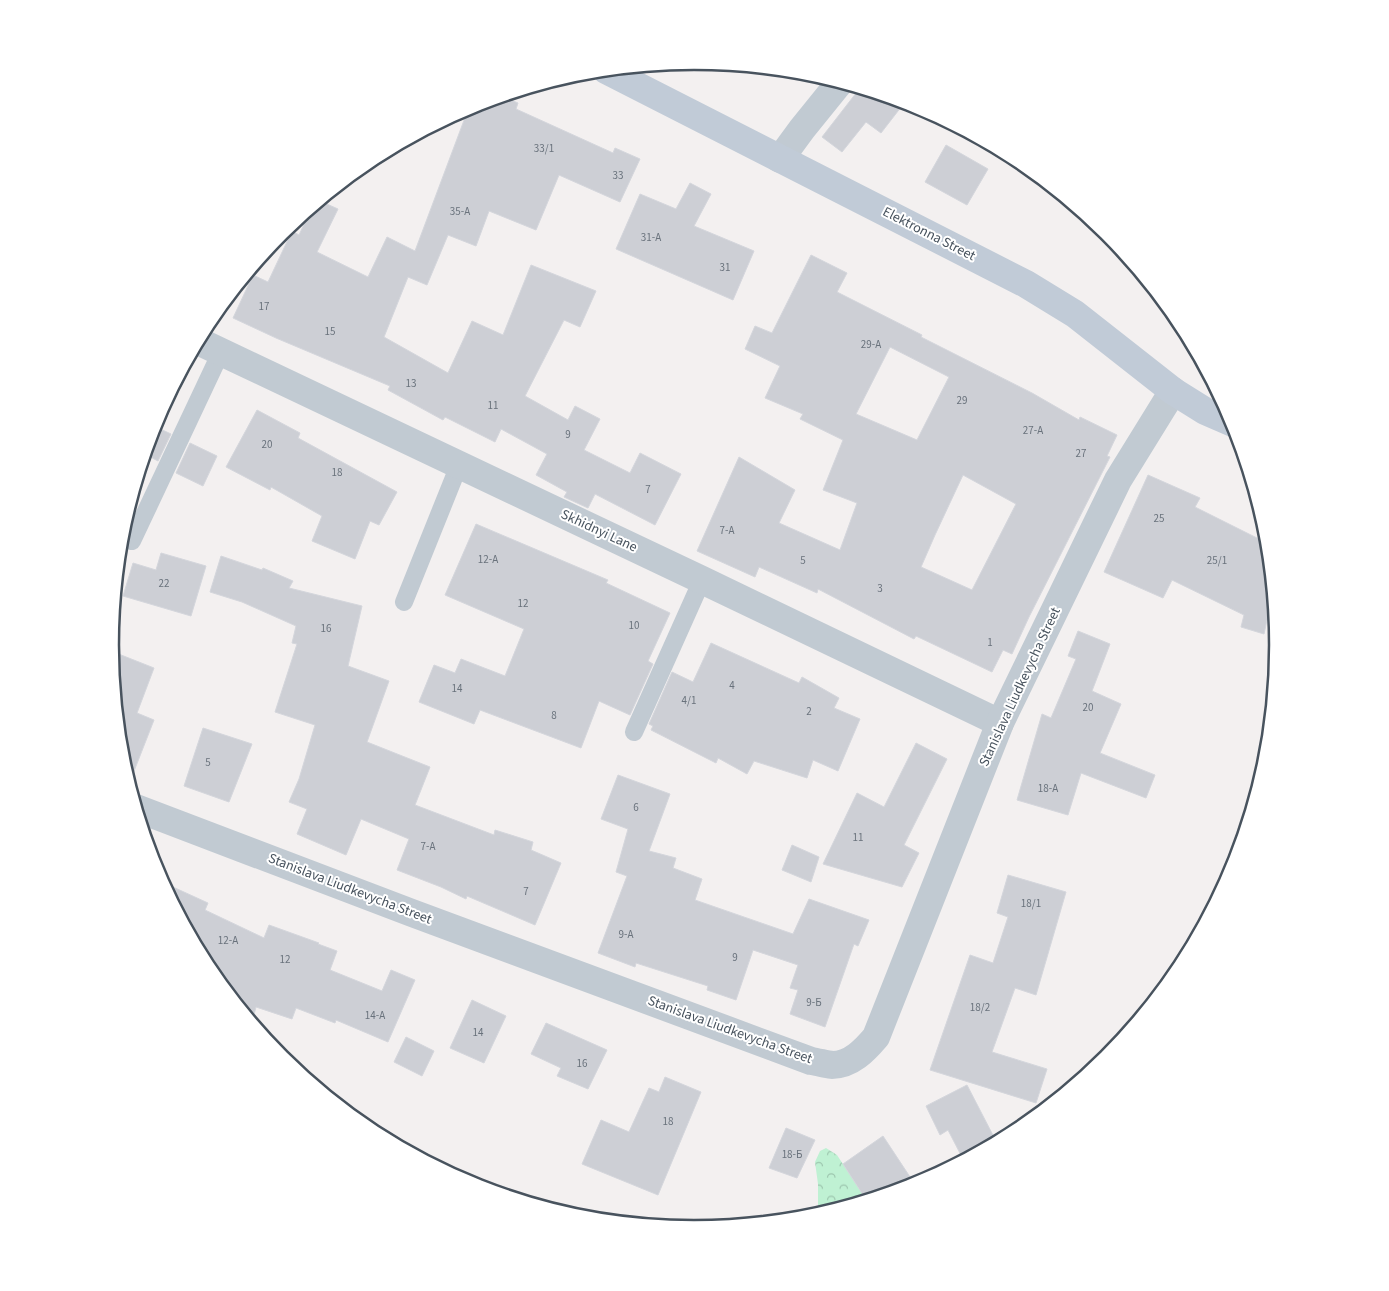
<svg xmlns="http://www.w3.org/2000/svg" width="1389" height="1291" viewBox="0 0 1389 1291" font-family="'Source Sans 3',sans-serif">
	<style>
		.forest { fill: url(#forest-crowns) }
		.building { fill: #cdcfd5; stroke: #d4d6dc; fill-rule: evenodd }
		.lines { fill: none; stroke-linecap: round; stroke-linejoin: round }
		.lane { stroke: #c1cad2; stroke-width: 18 }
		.street { stroke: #c1cad2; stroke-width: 28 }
		.secondary { stroke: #c1cbd7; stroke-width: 28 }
		.labels { text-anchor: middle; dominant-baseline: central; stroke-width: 4; stroke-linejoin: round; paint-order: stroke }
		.number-label { font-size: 11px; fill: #69727c }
		.street-label { font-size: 14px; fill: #48535e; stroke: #fff }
		.rim { fill: none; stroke: #48535e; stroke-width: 2.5 }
	</style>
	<defs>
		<pattern id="forest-crowns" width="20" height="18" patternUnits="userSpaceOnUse" patternTransform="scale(1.25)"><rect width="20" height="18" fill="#bff1d3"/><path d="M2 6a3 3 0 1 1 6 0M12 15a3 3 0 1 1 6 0" fill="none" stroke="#9dc6ae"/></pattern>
	</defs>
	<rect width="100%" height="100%" fill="#f3f0f0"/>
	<polygon class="forest" points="826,1148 837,1155 867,1201 812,1217 818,1209 818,1184 815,1162 820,1151"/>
	<g class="building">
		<polygon points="860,88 905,102 881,133 866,122 842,152 822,137"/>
		<polygon points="502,96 518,103 516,109 613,153 615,148 640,159 620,202 559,175 536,230 489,211 476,246 448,235 427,285 408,277 384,337 448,373 472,321 503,335 531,265 596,291 580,327 564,320 525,396 568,420 575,406 600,419 584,450 630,473 640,453 681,474 655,525 595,494 588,508 564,497 567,492 536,475 547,454 501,429 495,442 445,417 443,420 388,390 390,386 276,338 233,318 253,275 268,282 292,231 299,235 312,207 320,201 338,209 317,252 368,277 387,237 415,251 469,107"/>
		<polygon points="946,145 988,169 967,205 925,182"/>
		<polygon points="690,183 711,194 694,226 754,251 733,300 616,249 640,194 676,209"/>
		<path d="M811,255L847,273L837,292L922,335L921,337L1032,393L1079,420L1080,417L1117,435L1107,456L1110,457L1029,617L1012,654L1003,650L992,672L916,636L914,639L818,589L817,593L759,567L755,577L697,551L739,457L795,490L779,523L840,550L857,503L823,490L843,440L800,419L803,414L765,398L780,366L745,349L755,326L772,333ZM890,347L949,377L917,440L856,414ZM963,475L1016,504L972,590L921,567L935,535Z"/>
		<polygon points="257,410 300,433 298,438 397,492 379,525 370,521 355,559 312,541 322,516 271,487 270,490 226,467"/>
		<polygon points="154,426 171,434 158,461 145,454"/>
		<polygon points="190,443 217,456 203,486 176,473"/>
		<polygon points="1148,475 1200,498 1195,507 1269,544 1277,625 1267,620 1264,634 1241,627 1244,615 1172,580 1163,598 1104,572"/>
		<polygon points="476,524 608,580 606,583 670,613 648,661 653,664 630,715 599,701 581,748 480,710 474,724 419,702 434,665 455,673 461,659 505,676 524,629 445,595"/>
		<polygon points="161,553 206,566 191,616 123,596 133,563 156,570"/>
		<polygon points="221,556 262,570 263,568 293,581 289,588 362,606 348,666 389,681 367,742 430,767 415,805 494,835 495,830 533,842 531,850 561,863 535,925 467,896 466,899 441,887 397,870 409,839 361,819 346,855 297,834 307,809 289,802 299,779 315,725 275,712 297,644 292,643 296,626 242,602 210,592"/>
		<polygon points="1078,631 1110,644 1092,691 1121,704 1100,753 1155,775 1146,798 1081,773 1068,815 1017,800 1042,714 1051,718 1076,659 1068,656"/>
		<polygon points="711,643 799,683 802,677 839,698 834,708 860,719 838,771 813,760 807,778 754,761 747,774 718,758 716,763 651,730 653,726 649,724 672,672 693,682"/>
		<polygon points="111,651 154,668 137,713 154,720 129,784 121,759"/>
		<polygon points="203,728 252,744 229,802 184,786"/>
		<polygon points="916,743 947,759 904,845 919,853 902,887 823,864 857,793 884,807"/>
		<polygon points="618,775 670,794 649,851 676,858 673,868 702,879 695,900 793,934 809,899 869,920 858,946 854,944 825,1027 790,1014 798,990 790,988 798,965 753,950 736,1000 707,990 708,986 636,963 635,967 598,953 627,876 616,872 628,829 601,819"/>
		<polygon points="792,845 819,857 811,882 782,870"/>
		<polygon points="1008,875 1066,892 1036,995 1015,988 992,1052 1047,1069 1036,1103 930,1070 970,955 993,963 1008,917 997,913"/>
		<polygon points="162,882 208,903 205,910 264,938 269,925 319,943 318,944 337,951 330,970 382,991 391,970 415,980 388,1042 336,1020 335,1023 296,1008 292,1019 256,1007 252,1023 209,970"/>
		<polygon points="472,1000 506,1016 484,1063 450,1048"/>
		<polygon points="546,1023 607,1050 588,1089 557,1076 561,1068 531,1054"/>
		<polygon points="406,1037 434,1051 422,1076 394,1062"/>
		<polygon points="665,1077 701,1092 658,1195 582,1164 601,1120 629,1132 649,1088 659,1092"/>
		<polygon points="967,1085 997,1143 964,1161 948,1130 940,1135 926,1106"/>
		<polygon points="786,1128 815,1140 797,1178 769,1168"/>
		<polygon points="883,1136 916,1186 867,1201 843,1164"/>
	</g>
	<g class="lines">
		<g class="lane">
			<polyline points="132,541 221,352"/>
			<polyline points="404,602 459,465"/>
			<polyline points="634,732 702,580"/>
		</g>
		<g class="street">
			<polyline points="780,159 802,129 840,82"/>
			<polyline points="198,341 702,580 1000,723"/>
			<path d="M136,808L412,913L811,1061C818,1062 825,1064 832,1065C851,1065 865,1050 876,1037L1000,723L1118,480L1173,391"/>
		</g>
		<polyline class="secondary" points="606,70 1026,284 1075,314 1173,391 1205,411 1235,424"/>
	</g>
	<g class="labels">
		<g class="number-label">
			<text x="544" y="148">33/1</text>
			<text x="618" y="175">33</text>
			<text x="460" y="211">35-А</text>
			<text x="651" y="237">31-А</text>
			<text x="725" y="267">31</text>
			<text x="264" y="306">17</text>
			<text x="330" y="331">15</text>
			<text x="871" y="344">29-А</text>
			<text x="411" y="383">13</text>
			<text x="962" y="400">29</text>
			<text x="493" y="405">11</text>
			<text x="1033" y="430">27-А</text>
			<text x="568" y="434">9</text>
			<text x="267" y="444">20</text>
			<text x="1081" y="453">27</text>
			<text x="337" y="472">18</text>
			<text x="648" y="489">7</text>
			<text x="1159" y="518">25</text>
			<text x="727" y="530">7-А</text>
			<text x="488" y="559">12-А</text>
			<text x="803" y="560">5</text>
			<text x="1217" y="560">25/1</text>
			<text x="164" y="583">22</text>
			<text x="880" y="588">3</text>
			<text x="523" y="603">12</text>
			<text x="634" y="625">10</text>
			<text x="326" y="628">16</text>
			<text x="990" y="642">1</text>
			<text x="732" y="685">4</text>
			<text x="457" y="688">14</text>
			<text x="689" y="700">4/1</text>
			<text x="1088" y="707">20</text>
			<text x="809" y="711">2</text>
			<text x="554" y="715">8</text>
			<text x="208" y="762">5</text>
			<text x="1048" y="788">18-А</text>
			<text x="636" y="807">6</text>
			<text x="858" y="837">11</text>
			<text x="428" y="846">7-А</text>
			<text x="526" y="891">7</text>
			<text x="1031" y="903">18/1</text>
			<text x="626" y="934">9-А</text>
			<text x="228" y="940">12-А</text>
			<text x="735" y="957">9</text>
			<text x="285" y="959">12</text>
			<text x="814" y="1002">9-Б</text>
			<text x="980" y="1007">18/2</text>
			<text x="375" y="1015">14-А</text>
			<text x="478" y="1032">14</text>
			<text x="582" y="1063">16</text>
			<text x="668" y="1121">18</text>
			<text x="792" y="1154">18-Б</text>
		</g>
		<g class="street-label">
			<text transform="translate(929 234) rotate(27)">Elektronna Street</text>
			<text transform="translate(599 531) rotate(25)">Skhidnyi Lane</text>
			<text transform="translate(1020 687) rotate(-65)">Stanislava Liudkevycha Street</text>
			<text transform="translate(350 889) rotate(21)">Stanislava Liudkevycha Street</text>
			<text transform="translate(730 1030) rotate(20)">Stanislava Liudkevycha Street</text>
		</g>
	</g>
	<path d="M0 0H1389V1291H0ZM119 645a575 575 0 1 1 1150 0a575 575 0 1 1-1150 0Z" fill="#fff" fill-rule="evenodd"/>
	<path class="rim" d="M119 645a575 575 0 1 1 1150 0a575 575 0 1 1-1150 0Z"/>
</svg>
